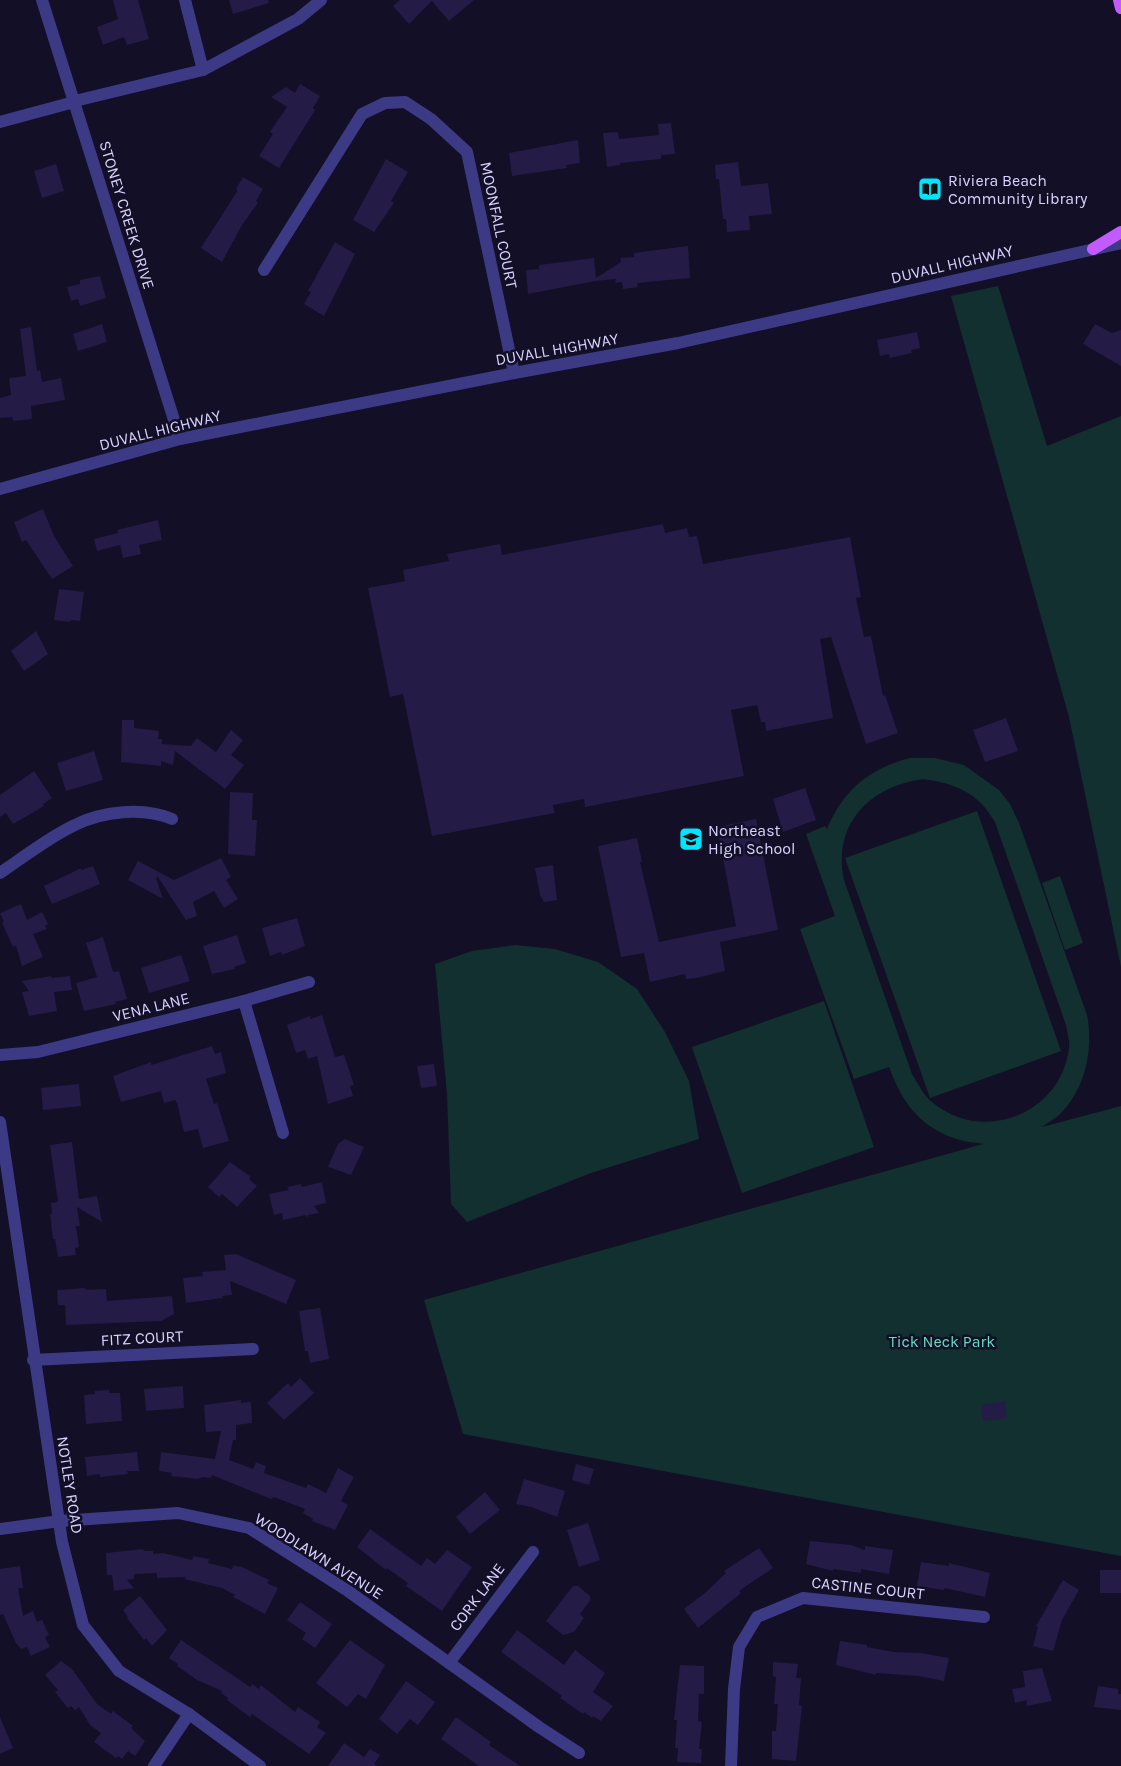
<svg xmlns="http://www.w3.org/2000/svg" width="1121" height="1766" viewBox="0 0 1121 1766" font-family="Karla,sans-serif">
	<style>
		.green { fill: #12302f; fill-rule: evenodd }
		.building { fill: #241b47 }
		.lines { fill: none; stroke-linecap: round; stroke-linejoin: round }
		.minor { stroke: #3d3a85; stroke-width: 12 }
		.major { stroke: #c25bff; stroke-width: 12 }
		.labels { text-anchor: middle; dominant-baseline: central; stroke-width: 5; stroke-linejoin: round; paint-order: stroke }
		.poi-label { font-size: 16px; fill: #d9d4ff; stroke: #130f26; text-anchor: start }
		.street-label { font-size: 16px; fill: #d9d4ff; stroke: #130f26 }
		.park-label { font-size: 16px; fill: #5fe0c0; stroke: #130f26 }
	</style>
	<rect width="100%" height="100%" fill="#130f26"/>
	<g class="green">
		<polygon points="998,286 1047,446 1121,416 1121,967 1069,717 951,296"/>
		<path d="M910,758H935L964,765L999,790L1010,804L1019,823L1087,1015C1094,1049 1085,1091 1058,1116C1053,1120 1047,1123 1042,1127L1121,1106V1556L463,1434L424,1300L983,1144C978,1142 970,1143 964,1141C923,1131 903,1105 889,1067L854,1079L800,929L835,916L806,834L825,826L827,829C843,790 870,768 910,758ZM923,779C957,784 977,792 995,822L1066,1025C1067,1032 1070,1040 1069,1048C1061,1114 983,1145 932,1102C923,1095 918,1083 912,1074L844,880C832,824 870,786 923,779Z"/>
		<polygon points="977,811 1061,1051 930,1098 845,858"/>
		<polygon points="1060,876 1083,943 1065,950 1042,883"/>
		<polygon points="515,945 555,949 598,962 637,989 665,1032 689,1081 699,1139 591,1173 467,1222 451,1204 447,1094 435,964 472,951"/>
		<polygon points="824,1001 874,1147 742,1193 692,1047"/>
	</g>
	<g class="building">
		<polygon points="113,0 138,0 149,39 127,45 124,37 103,45 97,27 118,19"/>
		<polygon points="229,0 268,0 269,3 233,14"/>
		<polygon points="400,0 474,0 449,21 432,1 409,24 393,6"/>
		<polygon points="300,84 320,96 313,108 315,110 279,168 259,156 273,134 270,132 287,107 271,97 286,87 295,93"/>
		<polygon points="671,123 675,154 661,155 661,159 620,163 620,165 607,167 603,133 618,132 619,139 659,135 658,124"/>
		<polygon points="578,140 580,163 566,165 567,168 512,176 509,153"/>
		<polygon points="386,159 408,172 391,201 394,203 374,232 353,220"/>
		<polygon points="738,162 741,186 768,183 772,214 749,216 750,230 727,232 726,219 723,219 719,179 716,179 715,165"/>
		<polygon points="56,164 64,191 42,198 34,171"/>
		<polygon points="243,177 263,189 256,201 258,203 242,225 222,262 201,248 238,190 236,189"/>
		<polygon points="335,242 355,254 324,316 304,304 311,292 308,291"/>
		<polygon points="688,246 690,278 637,283 638,287 623,289 622,282 615,283 616,279 595,281 528,294 526,270 539,269 539,265 594,258 596,278 621,262 620,258 634,257 634,253"/>
		<polygon points="100,276 106,298 80,306 78,299 71,301 67,287 80,284 80,280"/>
		<polygon points="102,324 107,342 78,351 73,334"/>
		<polygon points="1095,324 1112,333 1121,330 1121,366 1083,344"/>
		<polygon points="31,327 37,371 40,370 42,382 61,378 65,400 31,406 32,419 13,421 12,417 0,418 0,398 11,395 9,378 26,376 20,329"/>
		<polygon points="917,332 920,348 911,350 912,353 890,358 889,354 880,356 877,340"/>
		<polygon points="43,509 54,536 73,566 52,579 26,540 22,542 14,522"/>
		<polygon points="158,520 162,540 139,545 141,554 123,558 120,545 97,551 94,539 118,533 117,530"/>
		<polygon points="663,524 665,533 687,528 689,537 697,536 703,564 850,537 861,597 856,598 864,637 871,636 883,696 885,695 898,733 866,744 831,637 820,639 833,718 766,731 765,722 761,722 757,705 731,710 744,776 585,807 584,799 553,805 555,813 432,836 403,694 390,697 368,588 405,581 403,570 449,561 447,554 500,544 502,555"/>
		<polygon points="59,589 84,592 80,621 71,620 70,622 54,620"/>
		<polygon points="36,631 48,654 24,671 11,651"/>
		<polygon points="1006,718 1018,751 985,762 973,730"/>
		<polygon points="122,720 134,720 134,728 159,731 158,739 162,739 162,744 191,746 197,738 216,752 231,730 243,740 231,755 244,765 225,789 175,751 173,765 161,761 161,766 121,762"/>
		<polygon points="94,751 103,780 66,791 57,763"/>
		<polygon points="34,771 52,798 43,804 44,806 13,824 6,813 0,817 0,795"/>
		<polygon points="805,788 816,820 783,832 773,799"/>
		<polygon points="230,792 253,793 252,820 257,820 255,856 228,854"/>
		<polygon points="756,819 778,930 720,942 725,971 697,978 686,979 685,974 650,982 644,953 621,957 598,846 637,838 642,862 640,862 659,942 736,926 717,827"/>
		<polygon points="221,858 231,877 226,880 238,899 224,908 214,891 193,902 197,916 186,920 158,877 156,878 163,899 128,880 138,861 174,880"/>
		<polygon points="553,865 557,900 544,902 540,895 535,868"/>
		<polygon points="93,866 100,884 52,904 44,886 81,868 81,870"/>
		<polygon points="21,904 27,920 42,912 48,924 45,926 47,929 33,934 43,957 22,966 16,946 13,947 2,923 4,922 0,913"/>
		<polygon points="297,918 305,946 282,955 281,952 270,956 262,928"/>
		<polygon points="237,935 246,963 234,967 235,969 212,974 203,946"/>
		<polygon points="103,937 113,972 119,971 127,999 115,1002 116,1004 84,1011 76,983 97,977 86,943"/>
		<polygon points="181,955 190,981 149,993 141,968"/>
		<polygon points="51,976 52,978 70,976 72,990 54,992 57,1011 29,1016 22,992 29,991 22,981"/>
		<polygon points="322,1015 335,1057 344,1055 354,1085 350,1086 353,1096 328,1104 317,1056 308,1059 305,1050 296,1053 287,1025 310,1016 310,1019"/>
		<polygon points="212,1046 215,1054 221,1052 226,1073 206,1079 214,1104 217,1103 229,1141 203,1148 198,1129 184,1132 177,1103 175,1100 164,1103 161,1091 121,1102 113,1076 151,1062 151,1065"/>
		<polygon points="434,1064 437,1086 421,1088 417,1066"/>
		<polygon points="79,1084 81,1106 43,1110 41,1088"/>
		<polygon points="345,1139 364,1147 351,1175 328,1167 338,1144"/>
		<polygon points="72,1142 79,1199 97,1196 102,1222 77,1207 80,1226 76,1226 79,1247 75,1248 76,1255 58,1257 55,1239 53,1239 50,1214 52,1214 51,1203 58,1202 50,1145"/>
		<polygon points="230,1162 251,1177 249,1179 257,1186 237,1207 222,1194 219,1197 208,1187"/>
		<polygon points="322,1182 326,1203 314,1206 319,1213 308,1215 307,1218 306,1215 283,1220 282,1213 274,1215 269,1194 289,1190 287,1187 301,1184 302,1187"/>
		<polygon points="236,1254 296,1280 286,1304 230,1281 232,1295 222,1296 223,1298 186,1303 183,1278 203,1276 202,1272 226,1270 224,1255"/>
		<polygon points="85,1288 86,1290 106,1289 107,1301 172,1296 174,1314 161,1321 66,1325 65,1305 58,1305 57,1290"/>
		<polygon points="320,1308 329,1359 310,1363 308,1351 305,1351 299,1311"/>
		<polygon points="300,1378 314,1393 284,1420 267,1403 288,1383 291,1387"/>
		<polygon points="183,1386 184,1408 146,1411 144,1389"/>
		<polygon points="109,1390 109,1393 120,1393 122,1421 86,1424 84,1395 95,1394 95,1391"/>
		<polygon points="241,1400 241,1403 251,1402 252,1423 236,1425 236,1440 233,1440 229,1460 253,1469 256,1462 266,1466 264,1473 306,1488 308,1484 326,1493 338,1468 354,1477 341,1501 348,1505 335,1530 312,1521 313,1519 303,1513 305,1509 274,1497 271,1499 212,1475 211,1478 202,1477 198,1479 171,1476 172,1473 159,1471 161,1452 215,1459 221,1431 206,1432 204,1405"/>
		<polygon points="1005,1401 1007,1418 983,1421 981,1405"/>
		<polygon points="137,1452 139,1471 127,1471 128,1474 100,1477 100,1474 87,1476 85,1457"/>
		<polygon points="576,1464 594,1469 589,1485 572,1480"/>
		<polygon points="524,1479 565,1491 557,1517 531,1507 516,1504"/>
		<polygon points="485,1492 500,1510 470,1534 456,1517"/>
		<polygon points="588,1523 600,1560 579,1567 567,1530"/>
		<polygon points="370,1529 421,1566 427,1558 435,1564 447,1550 472,1567 442,1611 406,1586 408,1583 387,1568 386,1570 357,1547"/>
		<polygon points="810,1541 851,1545 865,1550 865,1546 893,1550 889,1574 861,1569 861,1573 833,1569 833,1571 806,1564"/>
		<polygon points="759,1548 773,1568 739,1591 741,1593 698,1628 684,1609 706,1592 726,1573 724,1571"/>
		<polygon points="143,1549 144,1551 153,1551 153,1554 163,1553 192,1560 193,1556 209,1559 208,1563 232,1569 234,1565 239,1567 240,1566 269,1580 267,1583 278,1588 265,1614 233,1597 235,1595 222,1588 184,1579 186,1577 157,1578 157,1573 134,1574 134,1579 127,1580 134,1588 114,1591 112,1575 107,1575 106,1553"/>
		<polygon points="921,1562 949,1566 949,1563 990,1573 985,1597 945,1588 944,1590 917,1586"/>
		<polygon points="20,1566 23,1588 18,1588 23,1616 33,1611 37,1622 42,1620 49,1635 45,1637 50,1647 31,1656 27,1647 21,1649 16,1643 3,1614 0,1615 0,1569"/>
		<rect x="1100" y="1570" width="21" height="23"/>
		<polygon points="1063,1580 1079,1590 1062,1620 1053,1651 1033,1646 1038,1627 1036,1626"/>
		<polygon points="573,1586 578,1586 590,1596 590,1601 580,1614 584,1618 574,1632 563,1635 546,1621"/>
		<polygon points="140,1596 167,1630 152,1646 146,1638 144,1640 127,1618 128,1617 123,1610"/>
		<polygon points="300,1602 332,1624 315,1648 302,1639 306,1633 287,1620"/>
		<polygon points="517,1630 564,1665 575,1650 605,1673 593,1692 613,1706 601,1721 593,1716 592,1718 584,1712 583,1714 560,1698 562,1696 501,1652"/>
		<polygon points="181,1640 250,1687 252,1684 259,1689 261,1685 295,1712 298,1707 320,1722 317,1727 326,1733 309,1754 252,1714 250,1717 227,1700 228,1698 221,1693 222,1691 197,1680 177,1666 178,1664 169,1658"/>
		<polygon points="350,1640 385,1665 366,1699 358,1694 347,1707 316,1683"/>
		<polygon points="840,1641 867,1645 867,1647 894,1652 921,1653 949,1658 944,1681 918,1676 876,1673 876,1675 836,1665"/>
		<polygon points="61,1661 72,1669 97,1704 111,1714 113,1711 133,1726 131,1728 145,1741 135,1756 128,1751 122,1759 118,1756 116,1758 94,1742 101,1733 90,1725 79,1707 75,1710 71,1706 68,1708 55,1692 58,1690 45,1675"/>
		<polygon points="773,1662 798,1664 796,1678 801,1678 799,1705 802,1706 796,1761 772,1759 772,1731 776,1731 778,1704 774,1704 776,1677 773,1676"/>
		<polygon points="680,1665 704,1666 704,1694 699,1694 698,1721 702,1722 699,1749 702,1749 701,1763 677,1762 678,1748 675,1748 677,1720 674,1720"/>
		<polygon points="1042,1668 1052,1701 1026,1706 1027,1700 1015,1703 1012,1689 1025,1687 1023,1671"/>
		<polygon points="406,1681 435,1702 418,1725 410,1719 397,1734 379,1719"/>
		<polygon points="1098,1686 1118,1689 1118,1694 1121,1694 1121,1710 1094,1707"/>
		<polygon points="0,1717 13,1748 0,1754"/>
		<polygon points="456,1717 491,1742 489,1745 520,1766 479,1766 441,1739"/>
		<polygon points="344,1743 364,1757 370,1749 380,1755 374,1764 378,1766 328,1766"/>
	</g>
	<g class="lines">
		<g class="minor">
			<polyline points="42,0 180,439"/>
			<polyline points="185,0 203,70"/>
			<polyline points="75,101 203,70 298,19 321,0"/>
			<polyline points="0,122 74,102"/>
			<polyline points="264,270 362,114 385,103 405,102 431,119 467,152 514,373"/>
			<polyline points="0,489 180,439 514,373 678,343 1121,243"/>
			<path d="M0,873C24,857 49,837 75,825C103,811 143,807 172,819"/>
			<polyline points="244,1001 283,1133"/>
			<polyline points="0,1055 38,1052 244,1001 309,982"/>
			<polyline points="0,1122 62,1542 83,1625 119,1671 189,1714 260,1766"/>
			<polyline points="33,1360 253,1349"/>
			<polyline points="0,1529 60,1521 178,1513 249,1528 348,1591 539,1727 579,1753"/>
			<polyline points="449,1663 533,1552"/>
			<polyline points="154,1766 189,1714"/>
			<polyline points="731,1766 734,1689 739,1647 757,1617 803,1598 984,1617"/>
		</g>
		<g class="major">
			<polyline points="1119,0 1121,8"/>
			<polyline points="1093,249 1121,232"/>
		</g>
	</g>
	<defs>
		<g id="library-square" transform="scale(1.25)"><rect x="-9" y="-9" width="18" height="18" rx="4" fill="#00e5ff" stroke="#130f26"/><path d="M-6-4Q-3-5.5-.7-3.5V5Q-3 3-6 4ZM6-4Q3-5.5 .7-3.5V5Q3 3 6 4Z" fill="#111"/></g>
		<g id="school-square" transform="scale(1.25)"><rect x="-9" y="-9" width="18" height="18" rx="4" fill="#00e5ff" stroke="#130f26"/><path d="M0-5L7-2L0 1L-7-2ZM-4 1L0 2.5L4 1V4Q0 6-4 4Z" fill="#111"/></g>
	</defs>
	<g fill-rule="evenodd">
		<use href="#library-square" x="930" y="189"/>
		<use href="#school-square" x="691" y="839"/>
	</g>
	<g class="labels">
		<g class="poi-label">
			<text x="948" y="180">Riviera Beach<tspan x="948" dy="18">Community Library</tspan></text>
			<text x="708" y="830">Northeast<tspan x="708" dy="18">High School</tspan></text>
		</g>
		<g class="street-label">
			<text transform="translate(127 215) rotate(73)">STONEY CREEK DRIVE</text>
			<text transform="translate(499 225) rotate(78)">MOONFALL COURT</text>
			<text transform="translate(952 264) rotate(-13)">DUVALL HIGHWAY</text>
			<text transform="translate(557 349) rotate(-10)">DUVALL HIGHWAY</text>
			<text transform="translate(160 430) rotate(-14)">DUVALL HIGHWAY</text>
			<text transform="translate(151 1007) rotate(-14)">VENA LANE</text>
			<text transform="translate(142 1338) rotate(-3)">FITZ COURT</text>
			<text transform="translate(70 1485) rotate(81)">NOTLEY ROAD</text>
			<text transform="translate(319 1556) rotate(32)">WOODLAWN AVENUE</text>
			<text transform="translate(868 1588) rotate(6)">CASTINE COURT</text>
			<text transform="translate(477 1597) rotate(-53)">CORK LANE</text>
		</g>
		<g class="park-label">
			<text x="942" y="1341">Tick Neck Park</text>
		</g>
	</g>
</svg>
